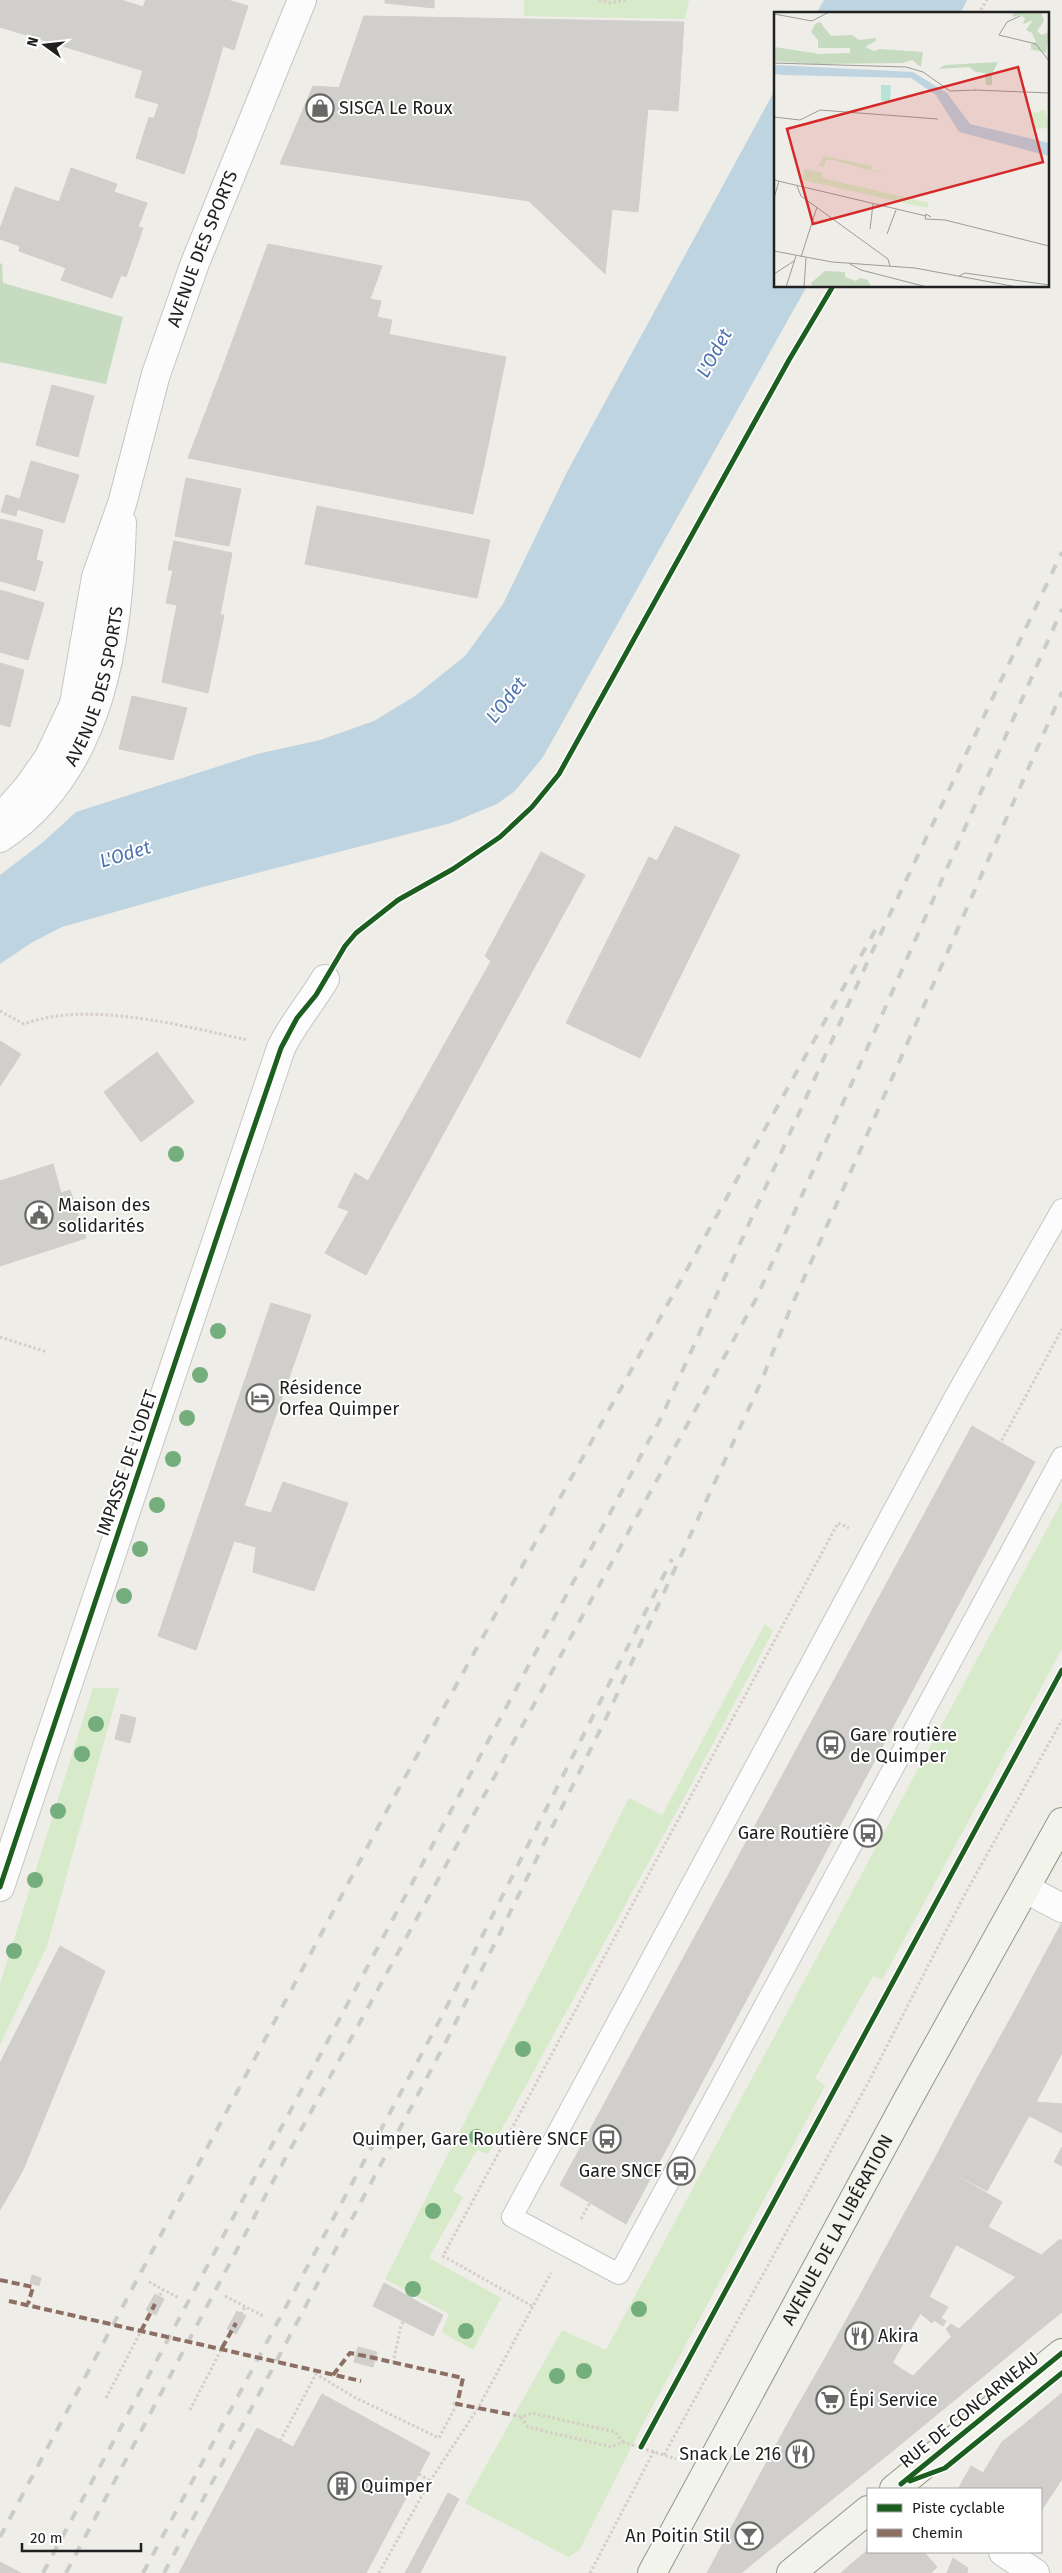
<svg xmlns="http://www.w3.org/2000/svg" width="1062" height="2573" viewBox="0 0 1062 2573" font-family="'Fira Sans',sans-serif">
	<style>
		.grass { fill: #d7eac9 }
		.forest { fill: #c6dbbf }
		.water { fill: #bed4e0 }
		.building { fill: #d1cfcb; stroke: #d1cfca }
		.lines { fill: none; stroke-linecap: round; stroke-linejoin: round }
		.lane-casing { stroke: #c5c5c3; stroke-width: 22 }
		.street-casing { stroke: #c5c5c3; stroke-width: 30 }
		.secondary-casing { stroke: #939781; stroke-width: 30 }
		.path { stroke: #d7ccc8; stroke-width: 3; stroke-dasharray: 2.5 2.5; stroke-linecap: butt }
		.lane { stroke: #fcfcfc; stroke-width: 20 }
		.street { stroke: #fcfcfc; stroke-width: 28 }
		.secondary { stroke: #f2f4eb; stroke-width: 28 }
		.rail { stroke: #cbcbca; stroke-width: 4; stroke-dasharray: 10 10; stroke-linecap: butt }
		.quiet { stroke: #8d6e63; stroke-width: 4; stroke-dasharray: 8 4; stroke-linecap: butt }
		.cycleway-casing { stroke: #fff; stroke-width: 8 }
		.cycleway { stroke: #1b5e20; stroke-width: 5 }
		.tree { fill: #74ae7d }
		.labels { text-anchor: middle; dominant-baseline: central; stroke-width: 4; stroke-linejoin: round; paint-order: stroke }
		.poi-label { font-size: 18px; fill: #202020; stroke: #fff; text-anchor: start }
		.street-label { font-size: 18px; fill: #202020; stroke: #fff }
		.water-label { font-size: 19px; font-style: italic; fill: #4f73ac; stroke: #fff }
		.inset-road { fill: none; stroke: #9c9b98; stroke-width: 1 }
		.view { fill: #d62828; fill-opacity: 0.15; stroke: #d62828; stroke-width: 2.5 }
		.inset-edge { fill: none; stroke: #202020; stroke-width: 2.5 }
	</style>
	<rect width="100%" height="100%" fill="#eeede8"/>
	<g class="grass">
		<polygon points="524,0 689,0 685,19 524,16"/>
		<polygon points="1062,1501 1062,1649 882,1980 873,1976 815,2078 825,2086 644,2422 580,2549 569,2557 465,2503 562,2330 606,2350"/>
		<polygon points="765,1624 773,1631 684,1798 488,2154 477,2150 453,2191 463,2197 429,2258 501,2298 473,2350 442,2332 449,2314 385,2279 629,1798 662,1815"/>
		<polygon points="93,1688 119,1688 47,1946 0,2045 0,1984"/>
	</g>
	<polygon class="forest" points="0,263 2,264 3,283 123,317 106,384 0,362"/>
	<g class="water">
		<polygon points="824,0 967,0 960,14 816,14"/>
		<polygon points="776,88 776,286 807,286 543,757 515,791 497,804 451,823 199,888 62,927 31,943 0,964 0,875 42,843 76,812 257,754 320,740 374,721 415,696 465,656 503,604 567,472"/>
	</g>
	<g class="building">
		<polygon points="0,0 121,0 238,37 234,50 223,46 210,91 0,27"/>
		<polygon points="146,0 228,0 248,6 238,37 143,7"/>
		<polygon points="385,0 434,0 434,8 385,3"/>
		<polygon points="364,16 684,22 678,111 339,88"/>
		<polygon points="143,70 210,91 197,132 154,118 159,104 135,97"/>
		<polygon points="313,86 648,108 638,212 529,201 280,164"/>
		<polygon points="149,117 197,132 197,135 148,121"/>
		<polygon points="148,121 197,135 184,174 136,158"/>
		<polygon points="71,168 117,184 114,192 147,203 138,227 143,228 126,277 121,275 112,298 61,280 66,268 19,251 20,246 0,239 0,229 15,187 59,202"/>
		<polygon points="529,201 612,210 605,274"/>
		<polygon points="268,244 382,266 370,299 381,301 377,317 392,320 389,334 330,323 303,396 218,380"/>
		<polygon points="330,323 506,357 485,460 284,420 288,393 303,396"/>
		<polygon points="218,380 288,393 284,420 485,460 473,514 188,458"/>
		<polygon points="52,385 94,396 78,457 36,445"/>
		<polygon points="31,461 79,475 64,523 17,509"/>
		<polygon points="186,478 241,489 229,546 175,536"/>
		<polygon points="6,495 20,499 16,516 1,512"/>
		<polygon points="317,506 490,540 477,598 305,564"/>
		<polygon points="0,519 18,523 4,582 0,581"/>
		<polygon points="18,523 43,530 36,560 43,562 35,591 4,582"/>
		<polygon points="174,541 232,553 220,615 224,615 220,635 173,625 177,605 166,603 173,570 168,570"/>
		<polygon points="0,590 44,603 28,660 0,652"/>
		<polygon points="173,625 220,635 208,693 162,682"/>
		<polygon points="0,663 24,670 10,727 0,724"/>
		<polygon points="132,696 187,708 173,760 119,749"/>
		<polygon points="675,826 740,855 640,1058 566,1023 649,857 657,861"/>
		<polygon points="541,852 585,875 366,1275 325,1253 349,1211 338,1207 355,1173 368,1181 491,961 485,956"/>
		<polygon points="0,1041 21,1054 0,1086"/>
		<polygon points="157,1052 194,1102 141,1142 104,1092"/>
		<polygon points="53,1164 61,1193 70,1190 86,1238 0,1266 0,1181"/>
		<polygon points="271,1303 311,1315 244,1506 271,1513 283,1482 348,1503 314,1591 253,1572 256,1547 234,1541 196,1650 158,1636"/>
		<polygon points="972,1426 1035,1462 626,2224 560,2185"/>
		<polygon points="121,1714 136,1718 130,1743 115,1739"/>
		<polygon points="1061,1924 1062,1924 1062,2037 1014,2012"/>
		<polygon points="60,1946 105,1971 23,2170 0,2210 0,2063"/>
		<polygon points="1014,2012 1062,2037 1062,2053 1036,2102 1062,2104 1062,2133 973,2086"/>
		<polygon points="973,2086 1029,2116 987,2191 933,2162"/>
		<polygon points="1062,2147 1062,2166 1054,2162"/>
		<polygon points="933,2162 1002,2202 988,2227 1030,2249 1014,2276 903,2216"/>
		<polygon points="903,2216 956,2245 929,2297 948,2307 941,2318 923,2309 912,2327 858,2299"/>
		<polygon points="1060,2239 1062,2241 1062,2302 1016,2277"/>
		<polygon points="1030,2249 1041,2255 1016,2277 1014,2276"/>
		<polygon points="32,2275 41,2278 39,2286 30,2283"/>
		<polygon points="1016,2277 1062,2302 1062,2312 1026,2341 990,2300"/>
		<polygon points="384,2283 410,2297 399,2319 373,2306"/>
		<polygon points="155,2294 164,2299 156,2315 146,2310"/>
		<polygon points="410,2297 418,2302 407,2323 399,2319"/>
		<polygon points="858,2299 912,2327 877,2391 824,2360"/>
		<polygon points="990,2300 1026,2341 991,2370 959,2329"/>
		<polygon points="418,2302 443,2315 433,2336 407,2323"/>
		<polygon points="923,2309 946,2321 943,2326 934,2320 932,2323 920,2313"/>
		<polygon points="237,2311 246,2316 236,2334 227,2329"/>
		<polygon points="951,2324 959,2329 951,2336 946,2329"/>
		<polygon points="959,2329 991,2370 929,2421 888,2398 903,2370 913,2376"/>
		<polygon points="358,2347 377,2352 373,2367 354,2362"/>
		<polygon points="824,2360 888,2398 929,2421 890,2453 793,2414"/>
		<polygon points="893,2363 903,2370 888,2398 877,2391"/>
		<polygon points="1062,2393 1062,2454 1021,2427"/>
		<polygon points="322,2394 430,2453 366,2573 225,2573 239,2546 236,2545 255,2510 258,2512"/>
		<polygon points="793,2414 890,2453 825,2505 757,2480"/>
		<polygon points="1021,2427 1062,2454 1062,2479 1041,2511 1041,2489 958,2489 971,2466 983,2473 1002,2442"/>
		<polygon points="257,2428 293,2447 258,2512 255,2510 236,2545 239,2546 225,2573 179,2573"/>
		<polygon points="757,2480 825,2505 772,2548 729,2532"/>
		<polygon points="448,2493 459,2499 420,2573 405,2573"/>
		<polygon points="729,2532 772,2548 741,2573 707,2573"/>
		<polygon points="868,2550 924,2552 937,2567 931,2573 857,2573 849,2566"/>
		<polygon points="953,2558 968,2568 967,2573 947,2573"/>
		<polygon points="0,2562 21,2573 0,2573"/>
		<polygon points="849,2566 857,2573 841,2573"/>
	</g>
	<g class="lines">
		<g class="lane-casing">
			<polyline id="lane" points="1062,1209 954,1398 512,2217 619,2274 1062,1457"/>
		</g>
		<g class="street-casing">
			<g id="street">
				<path id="s1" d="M0,819L28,787L49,757L74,704L96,577L122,504L156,374L195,263L302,0"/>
				<path id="s2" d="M0,838C103,770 119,636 122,523"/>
				<path d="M0,1887L281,1048C293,1023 311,1003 325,979"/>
				<polyline points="1026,1889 1062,1908"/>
				<polyline points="1003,2552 1035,2573"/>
			</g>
		</g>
		<g class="secondary-casing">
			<g id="secondary">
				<polyline points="894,2489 1062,2353"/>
				<path id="s3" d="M652,2573L907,2101L1062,1822"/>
				<polyline points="791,2573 868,2510"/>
			</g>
		</g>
		<g class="path">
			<polyline points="599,0 609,3 626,0"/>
			<polyline points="978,14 987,0"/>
			<path d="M342,950C368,907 442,878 484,849C514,829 537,802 559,774L789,360L833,286"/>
			<path d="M0,1011L24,1024C88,1000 183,1026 248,1040"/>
			<polyline points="0,1337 47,1352"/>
			<polyline points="903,1557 957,1586"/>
			<polyline points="581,2219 1062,1329"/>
			<polyline points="149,2282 179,2298"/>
			<polyline points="225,2296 265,2317"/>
			<polyline points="155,2304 163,2290"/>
			<polyline points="532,2306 443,2256 838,1523 849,1528"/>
			<polyline points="236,2323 245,2307"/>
			<polyline points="393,2363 401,2326 409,2311 405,2309"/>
			<polyline points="106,2398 141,2331"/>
			<polyline points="190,2410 222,2348"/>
			<polyline points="514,2415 521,2417 532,2413 615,2432 623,2442"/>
			<polyline points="521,2417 528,2427 611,2447 623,2442 676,2459"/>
			<polyline points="664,2455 869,2081 965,1894 1062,1720"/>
			<polyline points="419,2474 430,2481"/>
			<polyline points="238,2540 241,2541"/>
			<polyline points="209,2573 316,2374 354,2397 439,2438 457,2404 450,2403"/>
			<polyline points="379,2573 430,2481 478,2408 551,2273"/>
			<polyline points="590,2573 654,2451"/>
		</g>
		<use href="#lane" class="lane"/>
		<use href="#street" class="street"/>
		<use href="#secondary" class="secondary"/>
		<g class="rail">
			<polyline points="0,2537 393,1799 877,927"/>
			<polyline points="43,2573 661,1418 872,952 1062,552"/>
			<polyline points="66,2573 279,2170 756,1299 1062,609"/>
			<polyline points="143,2573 443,2014 672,1559"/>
			<polyline points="164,2573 450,2034 608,1714 761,1382 789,1312 1062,692"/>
		</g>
		<g class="quiet">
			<polyline points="0,2280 33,2287 28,2304"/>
			<polyline points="9,2301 361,2381"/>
			<polyline points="141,2331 155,2304"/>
			<polyline points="222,2348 236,2323"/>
			<polyline points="333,2375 350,2353 365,2356 463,2378 457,2404 514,2415"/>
		</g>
		<g class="cycleway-casing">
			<g id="cycleway">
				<polyline points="0,1887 242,1162 281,1048 297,1018 316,995 345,946 356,933 398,900 453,869 500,837 532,807 559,774 789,360 833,286"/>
				<polyline points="641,2447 1062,1670"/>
				<polyline points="910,2481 945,2468 1062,2373"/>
				<polyline points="901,2484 1062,2353"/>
			</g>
		</g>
		<use href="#cycleway" class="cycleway"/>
	</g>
	<g class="tree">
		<circle cx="176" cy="1154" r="8"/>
		<circle cx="218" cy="1331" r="8"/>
		<circle cx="200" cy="1375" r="8"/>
		<circle cx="187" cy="1418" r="8"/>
		<circle cx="173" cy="1459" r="8"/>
		<circle cx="157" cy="1505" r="8"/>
		<circle cx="140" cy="1549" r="8"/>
		<circle cx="124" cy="1596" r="8"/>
		<circle cx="96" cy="1724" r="8"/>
		<circle cx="82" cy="1754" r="8"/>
		<circle cx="58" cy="1811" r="8"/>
		<circle cx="35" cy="1880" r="8"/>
		<circle cx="14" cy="1951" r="8"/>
		<circle cx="523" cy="2049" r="8"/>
		<circle cx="477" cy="2137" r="8"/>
		<circle cx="433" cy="2211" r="8"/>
		<circle cx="413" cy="2289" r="8"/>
		<circle cx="639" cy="2309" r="8"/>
		<circle cx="466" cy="2331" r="8"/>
		<circle cx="584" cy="2371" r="8"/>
		<circle cx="557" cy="2376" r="8"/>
	</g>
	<defs>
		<g id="shop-ring" transform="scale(1.4375)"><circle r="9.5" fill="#fff" stroke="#686866" stroke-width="1.5"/><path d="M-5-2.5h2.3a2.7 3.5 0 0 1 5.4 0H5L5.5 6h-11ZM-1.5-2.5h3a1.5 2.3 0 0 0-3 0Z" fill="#686866"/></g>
		<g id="civic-ring" transform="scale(1.4375)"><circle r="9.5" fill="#fff" stroke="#686866" stroke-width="1.5"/><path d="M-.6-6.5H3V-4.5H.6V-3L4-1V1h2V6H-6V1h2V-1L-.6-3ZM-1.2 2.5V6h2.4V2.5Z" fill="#686866"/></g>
		<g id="hotel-ring" transform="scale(1.4375)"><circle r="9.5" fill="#fff" stroke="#686866" stroke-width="1.5"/><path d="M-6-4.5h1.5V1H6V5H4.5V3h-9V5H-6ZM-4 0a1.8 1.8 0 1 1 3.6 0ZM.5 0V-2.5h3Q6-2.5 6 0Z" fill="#686866"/></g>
		<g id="bus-ring" transform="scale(1.4375)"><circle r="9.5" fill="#fff" stroke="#686866" stroke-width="1.5"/><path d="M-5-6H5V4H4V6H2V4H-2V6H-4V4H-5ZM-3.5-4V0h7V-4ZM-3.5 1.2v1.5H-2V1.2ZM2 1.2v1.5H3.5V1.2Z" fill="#686866"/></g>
		<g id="restaurant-ring" transform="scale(1.4375)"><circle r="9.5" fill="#fff" stroke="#686866" stroke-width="1.5"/><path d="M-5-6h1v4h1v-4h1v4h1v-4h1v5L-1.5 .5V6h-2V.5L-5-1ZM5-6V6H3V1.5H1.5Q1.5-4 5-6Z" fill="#686866"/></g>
		<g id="supermarket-ring" transform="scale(1.4375)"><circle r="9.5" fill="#fff" stroke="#686866" stroke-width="1.5"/><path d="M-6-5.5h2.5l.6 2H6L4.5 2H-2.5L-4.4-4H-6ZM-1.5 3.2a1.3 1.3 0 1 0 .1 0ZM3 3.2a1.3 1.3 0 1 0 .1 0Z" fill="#686866"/></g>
		<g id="building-ring" transform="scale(1.4375)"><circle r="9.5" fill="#fff" stroke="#686866" stroke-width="1.5"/><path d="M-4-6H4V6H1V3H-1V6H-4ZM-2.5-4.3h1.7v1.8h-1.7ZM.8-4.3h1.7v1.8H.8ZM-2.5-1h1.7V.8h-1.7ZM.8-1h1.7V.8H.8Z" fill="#686866"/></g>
		<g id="bar-ring" transform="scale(1.4375)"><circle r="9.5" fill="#fff" stroke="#686866" stroke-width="1.5"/><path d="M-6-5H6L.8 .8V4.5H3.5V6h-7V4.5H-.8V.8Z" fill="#686866"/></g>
	</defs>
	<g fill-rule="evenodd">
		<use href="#shop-ring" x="320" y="108"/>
		<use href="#civic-ring" x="39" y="1215"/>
		<use href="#hotel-ring" x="260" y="1398"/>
		<use href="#bus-ring" x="831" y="1745"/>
		<use href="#bus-ring" x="868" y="1833"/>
		<use href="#bus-ring" x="607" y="2139"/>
		<use href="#bus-ring" x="681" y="2171"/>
		<use href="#restaurant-ring" x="859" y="2336"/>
		<use href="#supermarket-ring" x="830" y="2400"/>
		<use href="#restaurant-ring" x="800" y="2454"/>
		<use href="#building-ring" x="342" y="2486"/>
		<use href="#bar-ring" x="749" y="2536"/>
	</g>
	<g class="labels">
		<g class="poi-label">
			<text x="339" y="108">SISCA Le Roux</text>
			<text x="58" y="1205">Maison des<tspan x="58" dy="21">solidarités</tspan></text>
			<text x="279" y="1388">Résidence<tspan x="279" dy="21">Orfea Quimper</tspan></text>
			<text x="850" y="1735">Gare routière<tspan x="850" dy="21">de Quimper</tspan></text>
			<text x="849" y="1833" text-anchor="end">Gare Routière</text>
			<text x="588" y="2139" text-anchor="end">Quimper, Gare Routière SNCF</text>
			<text x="662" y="2171" text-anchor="end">Gare SNCF</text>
			<text x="878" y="2336">Akira</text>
			<text x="849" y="2400">Épi Service</text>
			<text x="781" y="2454" text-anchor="end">Snack Le 216</text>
			<text x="361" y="2486">Quimper</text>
			<text x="730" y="2536" text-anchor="end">An Poitin Stil</text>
		</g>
		<g class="street-label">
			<text stroke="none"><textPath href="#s1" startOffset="612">AVENUE DES SPORTS</textPath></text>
			<text stroke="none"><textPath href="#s2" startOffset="185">AVENUE DES SPORTS</textPath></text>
			<text transform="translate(127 1463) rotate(-71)">IMPASSE DE L'ODET</text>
			<text stroke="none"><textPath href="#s3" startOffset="390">AVENUE DE LA LIBÉRATION</textPath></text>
			<text transform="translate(969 2410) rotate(-39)">RUE DE CONCARNEAU</text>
		</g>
		<g class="water-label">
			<text transform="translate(714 353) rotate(-61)">L'Odet</text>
			<text transform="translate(506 700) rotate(-52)">L'Odet</text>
			<text transform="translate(125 854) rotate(-17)">L'Odet</text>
		</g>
	</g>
	<g transform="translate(774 12)">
		<rect width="275" height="275" fill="#eeede8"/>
		<path d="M271,98L275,116L259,117L255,102ZM49,144L98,154L97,158L117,162L99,159L59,148H52L50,155L44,154ZM31,157L48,161V166L155,191L153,196L29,168Z" fill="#d7eac9"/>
		<path d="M242,0H267L270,9L263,19L268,23L275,20L272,41L257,37V32L262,30L258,21L252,18L259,8L249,12L251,6L245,3L240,5L238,2ZM46,10L57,24L78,23L85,28L102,26V29L91,35L100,39L106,37L149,40L147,55L138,48L129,51L41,52L0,49V35L46,42L76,41V36H44V28L37,20L41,12ZM224,50L218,62V73H212L211,61L202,60L195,55L164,57L171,53ZM51,259L71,260V265L82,269L86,266L94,268L97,275H39L37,271Z" fill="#c6dbbf"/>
		<path d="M107,73H117L116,89H107Z" fill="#b6e3d5"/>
		<path d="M0,53L139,60L173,81L196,112L275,131V144L185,120L162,83L137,66L9,63L0,62Z" fill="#bed4e0"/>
		<path class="inset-road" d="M0,2L38,9L55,0M246,4L233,10L225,23L262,32L275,49M0,51L132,55L149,60L176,79L202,78M201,78L275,81M0,105L26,108L46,98L164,107M0,168L152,204M23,174L27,184L114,247L116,254M0,186L5,169M157,205L152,202L151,207L171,208L275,234M96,217L99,192M113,222L122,198M0,239L58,250L141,256L243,275M27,245L43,195M76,252L87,258L153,275M0,262L20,249M185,264L191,261L275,273M12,275L22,244M30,275L32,246"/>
		<path class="view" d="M244,55L269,150L39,212L13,117Z"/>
		<rect width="275" height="275" class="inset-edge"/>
	</g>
	<rect x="867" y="2488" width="175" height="65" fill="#ffffff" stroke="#a6a6a6"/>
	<rect x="877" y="2504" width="25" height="8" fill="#1b5e20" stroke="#a6a6a6"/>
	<text x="912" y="2513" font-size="15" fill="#202020">Piste cyclable</text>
	<rect x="877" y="2529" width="25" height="8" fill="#8d6e63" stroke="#a6a6a6"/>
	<text x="912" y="2538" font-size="15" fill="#202020">Chemin</text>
	<g transform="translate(45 45) rotate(285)" stroke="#ffffff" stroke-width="4" paint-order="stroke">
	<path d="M0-4L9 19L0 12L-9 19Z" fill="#202020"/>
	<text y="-8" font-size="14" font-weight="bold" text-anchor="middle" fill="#202020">N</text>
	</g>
	<path d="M22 2543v8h119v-8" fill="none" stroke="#202020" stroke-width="2.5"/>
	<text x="30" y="2543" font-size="15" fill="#202020" stroke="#ffffff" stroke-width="4" paint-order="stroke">20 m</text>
</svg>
